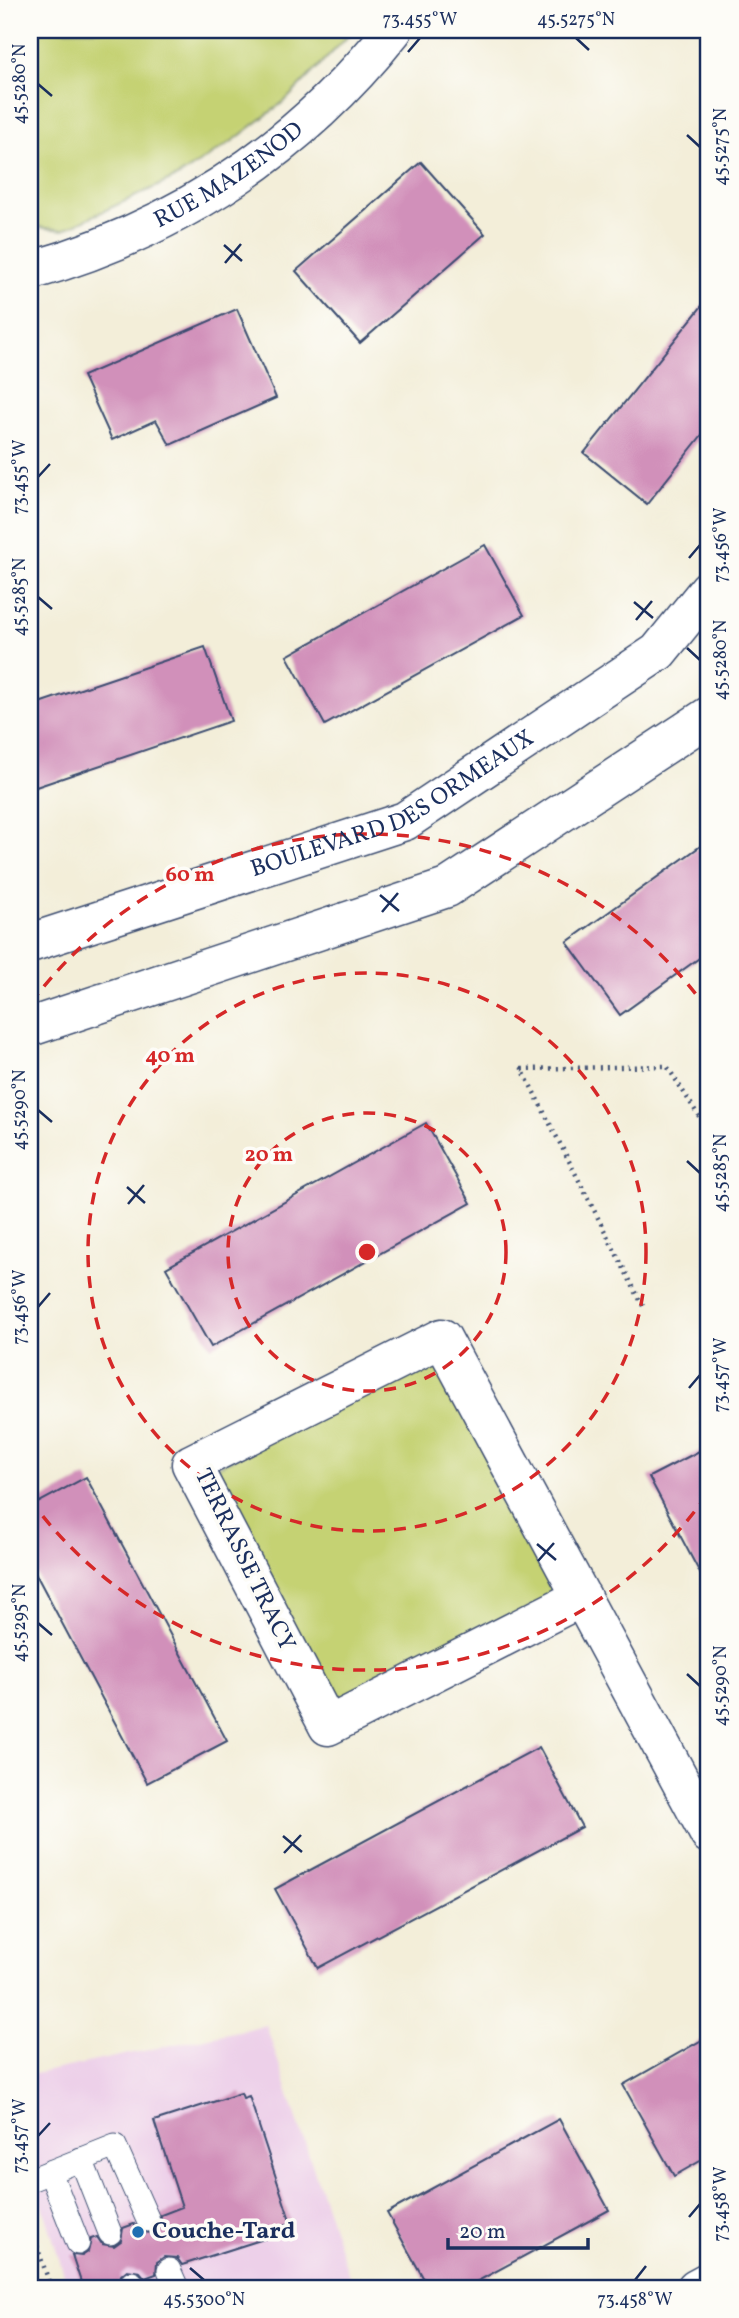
<svg xmlns="http://www.w3.org/2000/svg" width="739" height="2318" viewBox="0 0 739 2318" font-family="Vollkorn,serif">
	<style>
		.built { fill: #edd0e9 }
		.green { fill: #c5d273; stroke: #708068; stroke-width: 2 }
		.building { fill: #d190ba }
		.lines { fill: none; stroke-linecap: round; stroke-linejoin: round }
		.service-casing { stroke: #3b4c70; stroke-width: 25 }
		.minor-casing { stroke: #3b4c70; stroke-width: 41 }
		.tertiary-casing { stroke: #3b4c70; stroke-width: 41 }
		.path { stroke: #3b4c70; stroke-width: 4.5; stroke-dasharray: 2 5; stroke-linecap: butt }
		.service { stroke: #fff; stroke-width: 23 }
		.minor { stroke: #fff; stroke-width: 38 }
		.tertiary { stroke: #fff; stroke-width: 38 }
		.ticks { fill: none; stroke: #1b2f5e; stroke-width: 2.5 }
		.ring { fill: none; stroke: #d62828; stroke-width: 3.5; stroke-dasharray: 12 9 }
		.poi-dot { fill: #1f6fb2; stroke: #fdfcf7; stroke-width: 2.5 }
		.labels { text-anchor: middle; dominant-baseline: central; stroke-width: 7; stroke-linejoin: round; paint-order: stroke }
		.street-label { font-size: 24px; fill: #1b2f5e; stroke: #fdfcf7 }
		.poi-label { font-size: 24px; font-weight: bold; fill: #1b2f5e; stroke: #fdfcf7; text-anchor: start }
		.centre { fill: #d62828; stroke: #fdfcf7; stroke-width: 3.5 }
		.ring-label { font-size: 21px; text-anchor: middle; font-weight: bold; fill: #d62828; stroke: #fdfcf7; stroke-width: 7; stroke-linejoin: round; paint-order: stroke }
		.neatline { fill: none; stroke: #1b2f5e; stroke-width: 2.5 }
		.ticks-label { font-size: 18px; text-anchor: middle; fill: #1b2f5e }
	</style>
	<rect width="100%" height="100%" fill="#fdfcf7"/>
	<filter id="ink" filterUnits="userSpaceOnUse"><feTurbulence type="fractalNoise" baseFrequency=".0143" numOctaves="2"/><feDisplacementMap in="SourceGraphic" scale="14" xChannelSelector="R" yChannelSelector="G"/><feConvolveMatrix kernelMatrix="1 2 1 2 8 2 1 2 1" color-interpolation-filters="sRGB"/></filter>
	<filter id="wash" filterUnits="userSpaceOnUse"><feTurbulence type="fractalNoise" baseFrequency=".00686" numOctaves="4" result="noise"/><feDisplacementMap in="SourceGraphic" scale="28" xChannelSelector="R" yChannelSelector="G"/><feGaussianBlur stdDeviation="1.57" result="paint"/><feColorMatrix in="noise" values="0 0 0 0 0 0 0 0 0 0 0 0 0 0 0 0 0 1.4 0 .05"/><feComposite in="paint" operator="in"/></filter>
	<g filter="url(#wash)">
		<rect width="100%" height="100%" fill="#f3eed9"/>
		<polygon class="built" points="266,2025 353,2288 68,2288 30,2164 30,2075"/>
		<g class="green">
			<polygon points="30,30 354,30 286,100 234,140 179,176 63,230 30,226"/>
			<polygon points="437,1356 563,1591 333,1707 209,1471"/>
		</g>
		<g id="blocks">
			<g class="building">
				<polygon points="421,162 485,234 360,343 296,271"/>
				<polygon points="709,297 709,426 647,504 584,453"/>
				<polygon points="237,309 276,398 170,445 156,420 112,440 83,376"/>
				<polygon points="485,545 524,615 325,725 287,656"/>
				<polygon points="205,647 231,721 30,789 30,706"/>
				<polygon points="709,840 709,951 620,1015 567,942"/>
				<polygon points="426,1123 471,1203 211,1347 166,1268"/>
				<polygon points="709,1446 709,1590 649,1477"/>
				<polygon points="86,1477 227,1741 147,1783 30,1563 30,1507"/>
				<polygon points="539,1747 582,1827 318,1968 275,1889"/>
				<polygon points="709,2036 709,2156 674,2176 623,2085"/>
				<polygon points="241,2093 243,2098 249,2096 291,2223 271,2229 273,2236 182,2265 177,2258 164,2257 157,2262 156,2274 145,2278 140,2272 127,2270 121,2275 119,2287 115,2288 83,2288 72,2255 82,2256 88,2252 91,2239 97,2237 102,2244 114,2246 121,2241 123,2228 134,2224 140,2232 153,2233 160,2228 161,2215 182,2207 154,2121"/>
				<polygon points="559,2119 609,2210 465,2288 429,2288 387,2213"/>
			</g>
		</g>
	</g>
	<g filter="url(#ink)">
		<use href="#blocks" fill-opacity="0" stroke="#3b4c70" stroke-width="2"/>
		<g class="lines">
			<g class="service-casing">
				<g id="service">
					<polyline points="81,2159 110,2233"/>
					<polyline points="50,2172 78,2243"/>
					<polyline points="30,2180 115,2146 148,2220"/>
					<polyline points="169,2270 177,2288"/>
					<polyline points="132,2283 134,2288"/>
				</g>
			</g>
			<g class="minor-casing">
				<g id="minor">
					<path id="s1" d="M30,271C177,229 298,150 393,30"/>
					<polyline points="582,1597 328,1726 191,1464 442,1338 709,1834"/>
					<polyline points="696,2288 709,2281"/>
				</g>
			</g>
			<g class="tertiary-casing">
				<g id="tertiary">
					<path id="s2" d="M30,943L405,821L658,652L709,589"/>
					<polyline points="30,1027 447,888 709,716"/>
				</g>
			</g>
			<g class="path">
				<polyline points="643,1306 522,1069 667,1066 709,1132"/>
				<polyline points="37,2246 51,2288"/>
			</g>
			<use href="#service" class="service"/>
			<use href="#minor" class="minor"/>
			<use href="#tertiary" class="tertiary"/>
		</g>
	</g>
	<path class="ticks" d="M576,38L589,50M408,52L420,38M38,84L52,96M687,135L700,147M224,245L242,261M225,263L241,244M38,477L50,464M689,558L700,545M38,597L52,609M634,602L653,618M636,620L652,601M687,648L700,660M380,895L399,911M382,912L398,893M38,1110L52,1122M687,1161L700,1173M127,1187L145,1203M128,1204L144,1185M38,1307L50,1293M689,1388L700,1375M537,1544L556,1560M538,1561L554,1543M38,1623L52,1635M687,1674L700,1686M283,1836L302,1852M284,1853L301,1835M38,2136L50,2123M689,2217L700,2204M190,2268L204,2280M635,2280L646,2266"/>
	<g class="ring">
		<circle cx="367" cy="1252" r="139"/>
		<circle cx="367" cy="1252" r="279"/>
		<path d="M707 1495A418 418 0 0 1 31 1501M31 1003A418 418 0 0 1 707 1009"/>
	</g>
	<circle class="poi-dot" cx="138" cy="2232" r="7"/>
	<g class="labels">
		<g class="street-label">
			<text stroke="none"><textPath href="#s1" startOffset="222">RUE MAZENOD</textPath></text>
			<text stroke="none"><textPath href="#s2" startOffset="390">BOULEVARD DES ORMEAUX</textPath></text>
			<text transform="translate(244 1560) rotate(64)">TERRASSE TRACY</text>
		</g>
		<g class="poi-label">
			<text x="152" y="2232">Couche-Tard</text>
		</g>
	</g>
	<circle cx="367" cy="1252" r="10" class="centre"/>
	<g class="ring-label">
		<text x="190" y="881">60 m</text>
		<text x="170" y="1062">40 m</text>
		<text x="269" y="1161">20 m</text>
	</g>
	<rect width="739" height="2318" fill="none" stroke="#fdfcf7" stroke-width="77"/>
	<path d="M448 2238v10h140v-10" fill="none" stroke="#1b2f5e" stroke-width="3.5"/>
	<text x="459" y="2238" font-size="21" fill="#1b2f5e" stroke="#fdfcf7" stroke-width="5" paint-order="stroke">20 m</text>
	<rect x="38" y="38" width="662" height="2242" class="neatline"/>
	<g class="ticks-label">
		<text x="420" y="25">73.455°W</text>
		<text x="576" y="25">45.5275°N</text>
		<text transform="translate(19 84) rotate(-90)" y="6">45.5280°N</text>
		<text transform="translate(720 147) rotate(-90)" y="6">45.5275°N</text>
		<text transform="translate(19 477) rotate(-90)" y="6">73.455°W</text>
		<text transform="translate(720 545) rotate(-90)" y="6">73.456°W</text>
		<text transform="translate(19 597) rotate(-90)" y="6">45.5285°N</text>
		<text transform="translate(720 660) rotate(-90)" y="6">45.5280°N</text>
		<text transform="translate(19 1110) rotate(-90)" y="6">45.5290°N</text>
		<text transform="translate(720 1173) rotate(-90)" y="6">45.5285°N</text>
		<text transform="translate(19 1307) rotate(-90)" y="6">73.456°W</text>
		<text transform="translate(720 1375) rotate(-90)" y="6">73.457°W</text>
		<text transform="translate(19 1623) rotate(-90)" y="6">45.5295°N</text>
		<text transform="translate(720 1686) rotate(-90)" y="6">45.5290°N</text>
		<text transform="translate(19 2136) rotate(-90)" y="6">73.457°W</text>
		<text transform="translate(720 2204) rotate(-90)" y="6">73.458°W</text>
		<text x="204" y="2305">45.5300°N</text>
		<text x="635" y="2305">73.458°W</text>
	</g>
</svg>
